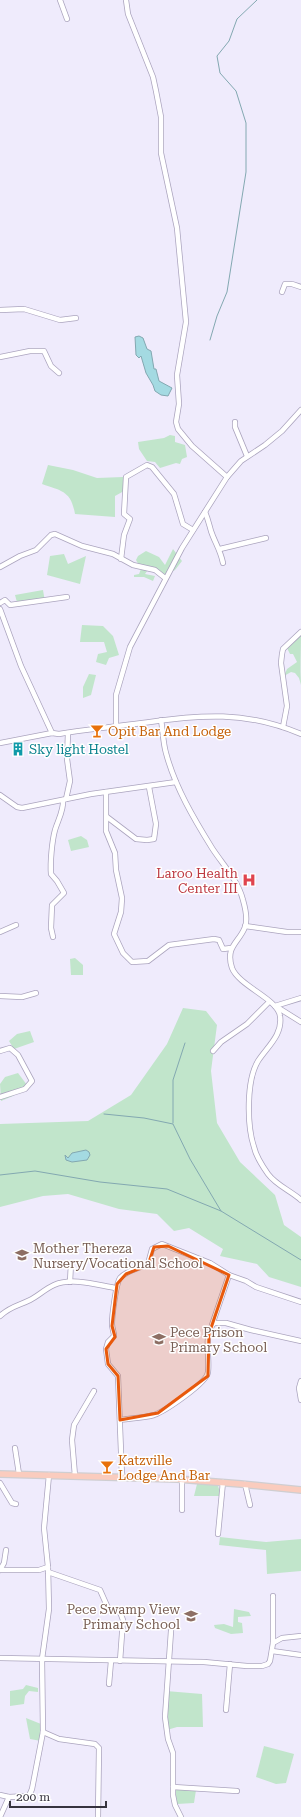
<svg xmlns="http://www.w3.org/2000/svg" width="301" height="1817" viewBox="0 0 301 1817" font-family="'Roboto Serif',serif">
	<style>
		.green { fill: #c1e5cb }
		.water { fill: #a4dae2; stroke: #83a8b1 }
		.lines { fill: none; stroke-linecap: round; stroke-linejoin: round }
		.stream { stroke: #83a8b1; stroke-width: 1 }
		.minor-casing { stroke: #aba4be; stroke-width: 6 }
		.major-casing { stroke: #cfced1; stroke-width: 8 }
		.minor { stroke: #fff; stroke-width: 4.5 }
		.major { stroke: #faccbe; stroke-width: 5.5 }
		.marked { fill: #e8590c; fill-opacity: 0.2; stroke: #e8590c; stroke-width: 3; stroke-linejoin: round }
		.labels { text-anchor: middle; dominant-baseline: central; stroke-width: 3; stroke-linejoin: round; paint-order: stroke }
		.food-label { font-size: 13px; fill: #c56008; stroke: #fff; text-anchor: start }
		.culture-label { font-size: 13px; fill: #0d838f; stroke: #fff; text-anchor: start }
		.health-label { font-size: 13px; fill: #be3a42; stroke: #fff; text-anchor: end }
		.education-label { font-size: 13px; fill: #785e54; stroke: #fff; text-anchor: start }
	</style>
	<rect width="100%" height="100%" fill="#efebfc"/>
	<g class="green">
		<polygon points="170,435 175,436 175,442 185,445 187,457 182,459 180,464 176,463 160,468 155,462 147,461 139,449 138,442 164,438"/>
		<path d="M48,465L73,470L97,478L123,477L124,491L115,496V517L75,514C71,491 62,491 42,484Z"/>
		<polygon points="173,549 182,561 175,570 160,578 160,571 150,567 145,574 155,576 153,581 144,577 134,577 134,575 139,574 141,569 136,560 138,556 146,551 159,557 165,565"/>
		<polygon points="64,554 68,564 86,556 80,584 47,575 50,556"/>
		<polygon points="43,590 45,602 18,606 15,595"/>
		<polygon points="82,625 103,626 113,636 119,655 109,658 106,665 96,662 98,654 107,652 104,642 80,642"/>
		<path d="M301,634C301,651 300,668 301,685L299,678L295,673L291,672L284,676L287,669L297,662L293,654H290L287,648Z"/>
		<polygon points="89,674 96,675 91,695 83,698 83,687"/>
		<polygon points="81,836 87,840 89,847 71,851 68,840"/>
		<polygon points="75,958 83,965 83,975 71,975 70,959"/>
		<polygon points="183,1008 206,1011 217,1025 211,1071 217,1123 240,1162 275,1195 284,1225 301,1237 301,1287 269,1277 257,1264 220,1256 223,1249 189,1228 174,1231 157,1214 119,1209 68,1194 43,1196 0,1207 0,1124 88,1121 131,1095 167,1044"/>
		<polygon points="30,1031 34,1042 14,1049 9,1041 17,1034"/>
		<polygon points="18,1073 27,1085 13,1096 1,1101 0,1084 5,1077"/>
		<polygon points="197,1484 217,1484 222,1496 194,1496"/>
		<polygon points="220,1537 266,1542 301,1539 301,1571 267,1574 266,1550 219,1545"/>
		<polygon points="234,1609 249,1612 251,1616 238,1617 238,1622 242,1623 243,1633 231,1634 215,1628 214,1625 224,1624 233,1627"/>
		<polygon points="26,1685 38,1688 38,1692 29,1691 25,1696 24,1704 10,1706 10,1691 23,1689"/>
		<polygon points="166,1691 202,1694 203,1727 177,1727 167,1730"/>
		<polygon points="26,1718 41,1724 41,1741 30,1739"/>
		<polygon points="264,1746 294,1754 286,1783 276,1784 256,1777"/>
		<polygon points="175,1789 196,1790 194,1803 177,1804"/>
	</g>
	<g class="water">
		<polygon points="139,336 143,338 147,349 151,351 154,369 156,369 159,381 172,388 168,396 161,395 155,391 153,385 146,373 141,356 139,358 136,355 135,337"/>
		<polygon points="86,1150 89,1152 90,1155 87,1160 72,1162 66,1160 65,1155 68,1158 72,1153"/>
	</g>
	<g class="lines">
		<g class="stream">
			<polyline points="210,340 217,316 227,292 246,172 246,123 236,91 220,73 217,56 229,41 237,19 257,0"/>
			<polyline points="104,1114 144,1118 173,1124 190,1159 221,1211"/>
			<polyline points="173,1123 173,1080 185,1043"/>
			<polyline points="0,1175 35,1171 100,1182 167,1189 221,1211 301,1260"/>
		</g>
		<g class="minor-casing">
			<g id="minor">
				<polyline points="60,0 67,19"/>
				<polyline points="126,0 128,14 153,77 156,91 161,117 161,153 177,228 186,322 177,375 179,404 176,422 178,429 192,446 227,477"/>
				<polyline points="282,292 285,284 292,284 301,287"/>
				<polyline points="0,310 24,309 60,320 76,318"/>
				<polyline points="0,357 30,351 44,351 51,366 59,373"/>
				<polyline points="235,422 235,427 247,456"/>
				<path d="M205,512C208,519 209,524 211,531C215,543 220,549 223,563"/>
				<polyline points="220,549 266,538"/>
				<polyline points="121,559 124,535 130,519 124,514 126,477 147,465 152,467 174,494 183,524 193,530"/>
				<polyline points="0,567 20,556 36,550 51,535 55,534 82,546 113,554 133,565 155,570 165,578"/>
				<polyline points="0,603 5,600 10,605 67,597"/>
				<polyline points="0,609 21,666 52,733"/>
				<path d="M161,720C163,731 163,743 166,753C175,787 194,819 212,848C223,865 238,880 243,900C245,907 248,919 245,927C239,943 225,946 232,968C239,986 278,999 280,1016C283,1035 267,1047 258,1061C246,1081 247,1126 254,1147C256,1156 263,1167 268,1174C276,1185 291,1191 301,1200"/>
				<polyline points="116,726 116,695 130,647 182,548 227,477 241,461 265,445 282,431 301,410"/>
				<polyline points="283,727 287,706 281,663 282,654 283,649 301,632"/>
				<path d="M0,743L52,733L59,734C81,730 104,728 126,725C192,717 237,707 301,734"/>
				<polyline points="106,792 106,831 115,853 116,870 122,898 121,912 114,934 123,953 132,962 148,961 169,945 214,939 219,940 223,949 231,948"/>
				<polyline points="0,795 17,807 22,808 91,794 176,782"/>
				<polyline points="66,799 70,781 67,759 68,733"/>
				<polyline points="107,817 136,839 147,840 154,839 156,824 149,787"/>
				<polyline points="245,926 287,932 301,932"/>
				<polyline points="0,932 16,925"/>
				<path d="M53,937L51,928L52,905L64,893L57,881L51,874C50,863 52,841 55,830C58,820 64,810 63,800"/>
				<polyline points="0,996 22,997 36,993"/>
				<polyline points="275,1006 301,998"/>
				<polyline points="277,1007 301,1022"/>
				<polyline points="0,1051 10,1048 18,1055 32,1081 25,1089 0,1097"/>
				<polyline points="213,1051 221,1042 247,1024 269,1002"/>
				<polyline points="229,1275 246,1281 256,1287 301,1302"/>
				<polyline points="70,1282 71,1263"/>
				<path d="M0,1316C11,1306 18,1306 30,1300C38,1296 45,1289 54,1285C72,1277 97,1285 115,1288"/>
				<polyline points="301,1381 299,1388 301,1400"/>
				<path d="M120,1420C131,1418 143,1418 154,1415C165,1411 207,1383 208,1372C210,1357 203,1336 214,1323H226L251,1330L301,1341"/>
				<polyline points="15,1448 19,1474"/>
				<polyline points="75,1476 72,1440 74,1425 94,1391"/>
				<path d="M122,1477L118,1376L108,1364L106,1349L108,1342L114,1336C114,1332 112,1328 112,1324C112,1316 116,1283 120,1278C127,1270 138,1269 148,1264L152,1249L162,1244L210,1263L229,1275L212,1325"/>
				<polyline points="0,1483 12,1503 16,1504"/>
				<polyline points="245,1484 250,1505"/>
				<polyline points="182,1510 182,1480"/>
				<polyline points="218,1534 223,1482"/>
				<polyline points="0,1570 4,1563 6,1550"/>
				<polyline points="1,1570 39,1570 48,1567"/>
				<polyline points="48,1572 100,1590 108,1608 120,1612 123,1620 120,1661"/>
				<polyline points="171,1631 165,1717 168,1739 173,1753 173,1795 175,1805 181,1817"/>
				<polyline points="273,1643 273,1596"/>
				<polyline points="272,1651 301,1655"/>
				<polyline points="0,1658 204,1662 247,1666 262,1666 268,1664 270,1661 273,1643 282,1638 301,1636"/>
				<polyline points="109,1684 111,1661"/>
				<polyline points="226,1710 230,1664"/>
				<polyline points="43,1732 59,1739 95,1744 99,1748 98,1817"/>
				<polyline points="173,1787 237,1791"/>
				<polyline points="0,1795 9,1797 29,1796 32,1789 43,1732 42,1659 49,1609 48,1567 44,1528 49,1475"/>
				<polyline points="0,1817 9,1797"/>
			</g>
		</g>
		<g class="major-casing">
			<polyline id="major" points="0,1474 177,1479 241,1484 301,1490"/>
		</g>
		<use href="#minor" class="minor"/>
		<use href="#major" class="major"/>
	</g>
	<path class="marked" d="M168,1246L229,1275L209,1334L208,1376L158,1413L120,1420L118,1376L108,1364L106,1349L115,1337L112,1326L117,1284L126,1274L148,1265L154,1247Z"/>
	<defs>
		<g id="bar-bare" transform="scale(1.08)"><path d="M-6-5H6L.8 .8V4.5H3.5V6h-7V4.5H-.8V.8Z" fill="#e8710a" stroke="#fff" stroke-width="2.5" paint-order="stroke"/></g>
		<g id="building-bare" transform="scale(1.08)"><path d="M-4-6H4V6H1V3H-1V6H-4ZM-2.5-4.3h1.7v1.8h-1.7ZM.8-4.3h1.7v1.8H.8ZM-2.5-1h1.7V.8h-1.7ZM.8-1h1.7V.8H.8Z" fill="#0f9aa8" stroke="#fff" stroke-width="2.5" paint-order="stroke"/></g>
		<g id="hospital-bare" transform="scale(1.08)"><path d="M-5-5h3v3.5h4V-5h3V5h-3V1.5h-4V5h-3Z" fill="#e0444e" stroke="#fff" stroke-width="2.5" paint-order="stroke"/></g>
		<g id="school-bare" transform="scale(1.08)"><path d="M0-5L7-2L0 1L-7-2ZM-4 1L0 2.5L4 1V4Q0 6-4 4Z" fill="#8d6e63" stroke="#fff" stroke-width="2.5" paint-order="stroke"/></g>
	</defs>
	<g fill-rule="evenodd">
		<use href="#bar-bare" x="97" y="731"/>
		<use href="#building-bare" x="18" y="749"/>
		<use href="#hospital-bare" x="249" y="880"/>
		<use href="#school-bare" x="22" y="1255"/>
		<use href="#school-bare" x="159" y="1339"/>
		<use href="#bar-bare" x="107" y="1467"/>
		<use href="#school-bare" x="191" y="1616"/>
	</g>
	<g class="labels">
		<g class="food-label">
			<text x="108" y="731">Opit Bar And Lodge</text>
			<text x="118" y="1460">Katzville<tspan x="118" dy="15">Lodge And Bar</tspan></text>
		</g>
		<g class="culture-label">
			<text x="29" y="749">Sky light Hostel</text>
		</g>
		<g class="health-label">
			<text x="238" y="873">Laroo Health<tspan x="238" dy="15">Center III</tspan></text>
		</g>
		<g class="education-label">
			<text x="33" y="1248">Mother Thereza<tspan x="33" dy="15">Nursery/Vocational School</tspan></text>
			<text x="170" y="1332">Pece Prison<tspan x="170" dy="15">Primary School</tspan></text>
			<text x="180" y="1609" text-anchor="end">Pece Swamp View<tspan x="180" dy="15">Primary School</tspan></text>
		</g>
	</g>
	<path d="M10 1801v6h96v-6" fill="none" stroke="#36333e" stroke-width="2"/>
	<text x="16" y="1801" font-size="12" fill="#36333e" stroke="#ffffff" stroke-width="3" paint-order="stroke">200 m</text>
</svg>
